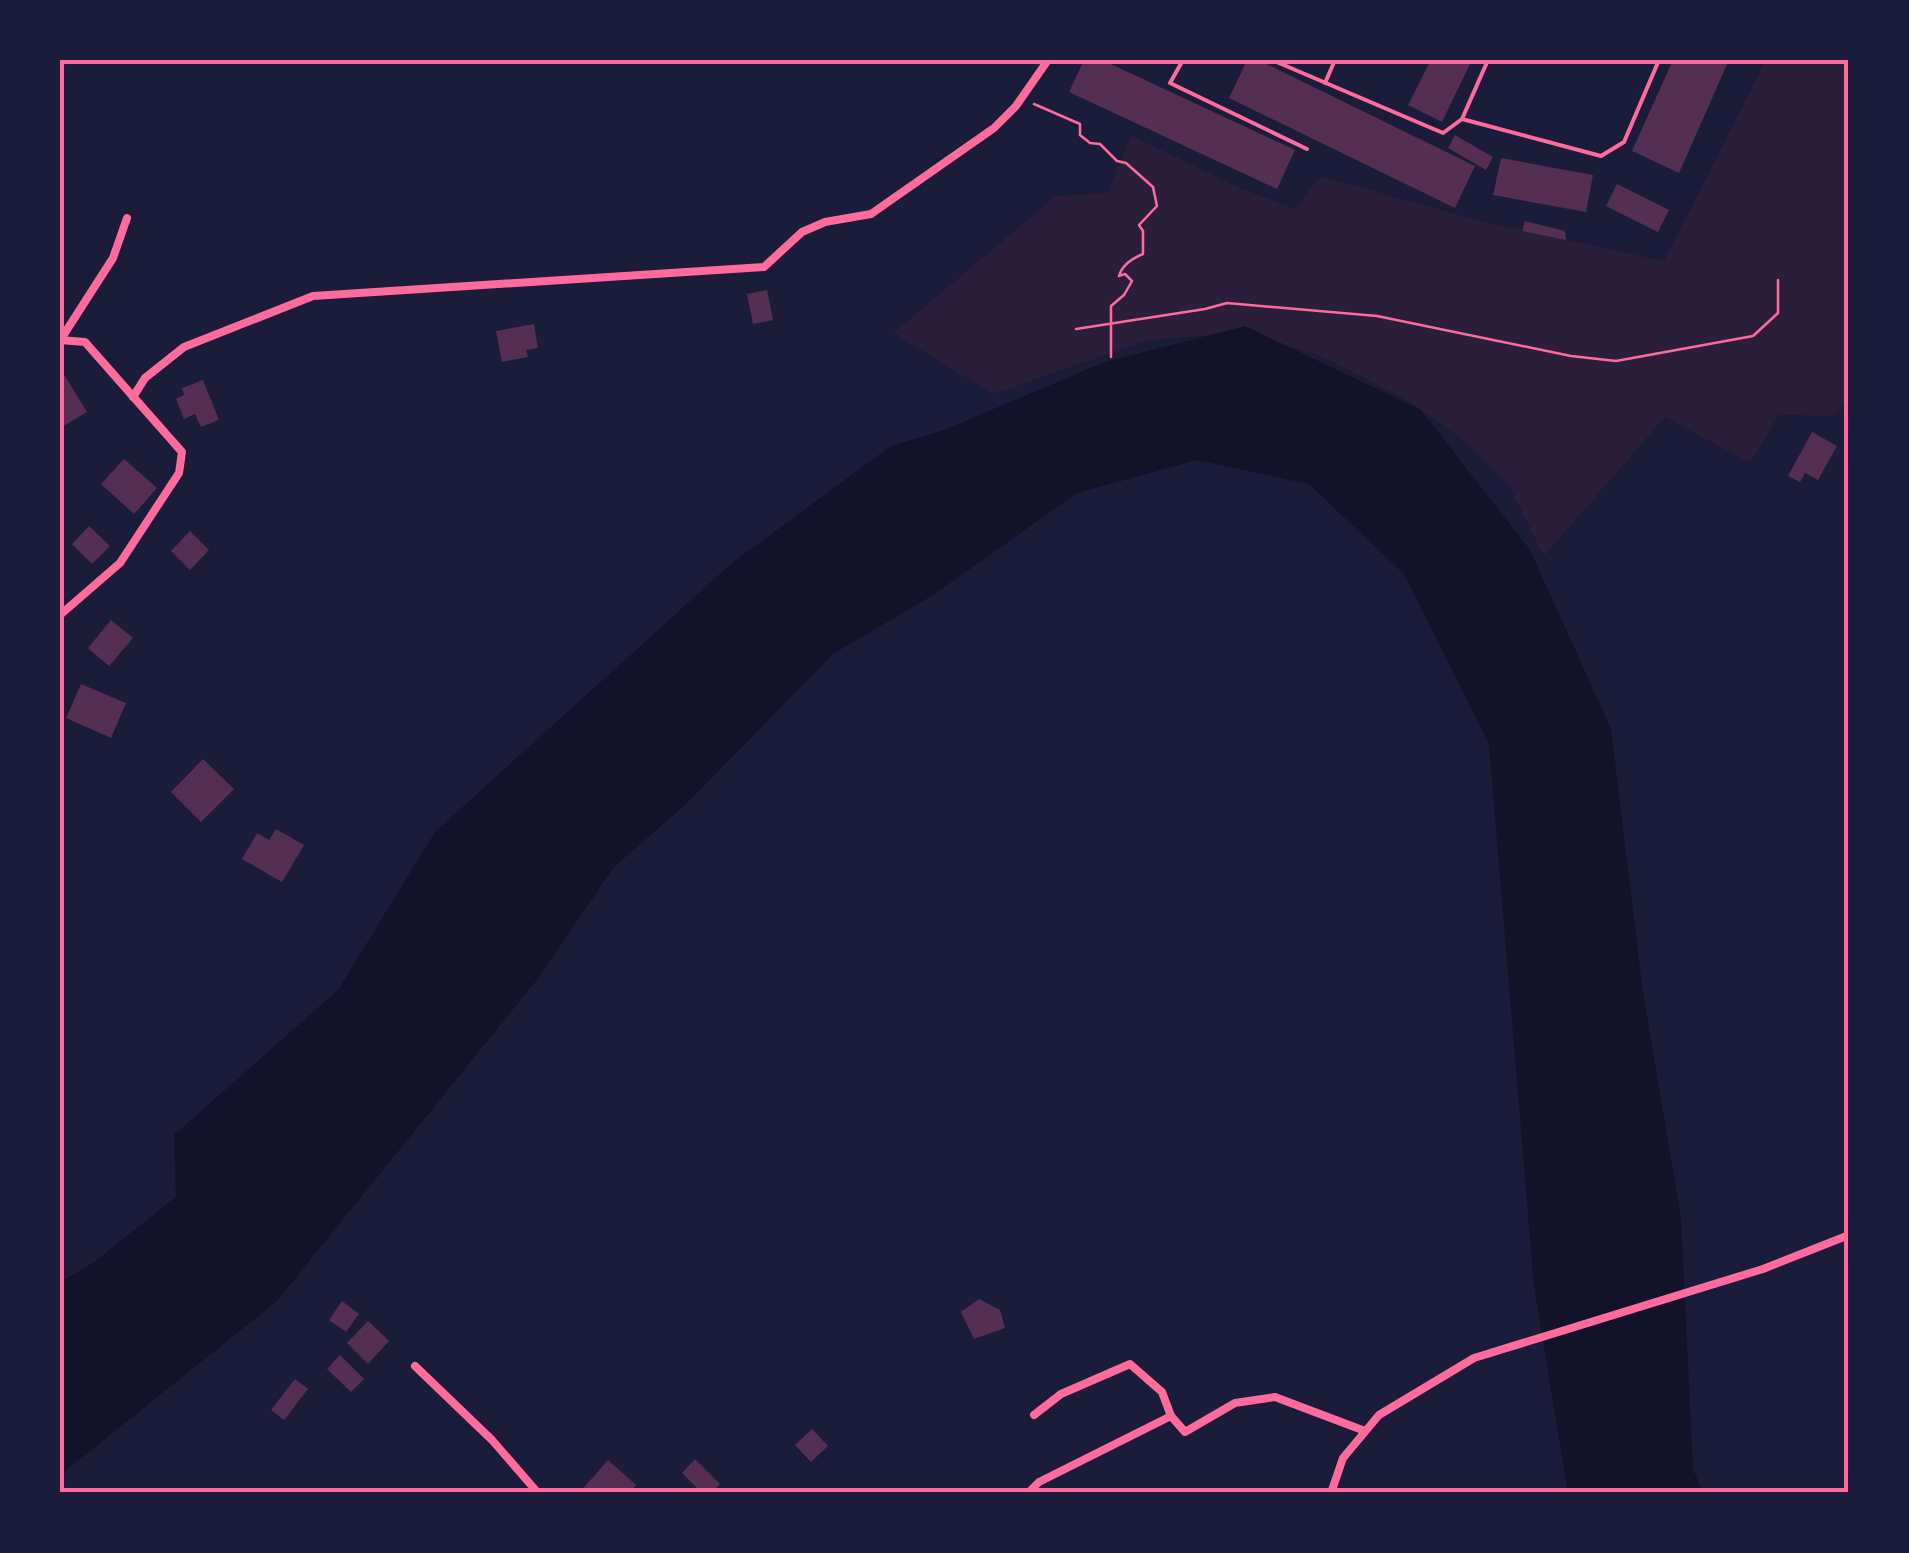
<svg xmlns="http://www.w3.org/2000/svg" width="1909" height="1553" viewBox="0 0 1909 1553" font-family="Poppins,sans-serif">
	<style>
		.green { fill: #2a1e3b }
		.water { fill: #12122b }
		.building { fill: #542f53 }
		.lines { fill: none; stroke-linecap: round; stroke-linejoin: round }
		.path { stroke: #ff6b9d; stroke-width: 2.5 }
		.service { stroke: #ff6b9d; stroke-width: 4 }
		.minor { stroke: #ff6b9d; stroke-width: 8 }
		.neatline { fill: none; stroke: #ff6b9d; stroke-width: 4 }
	</style>
	<rect width="100%" height="100%" fill="#1b1b3a"/>
	<polygon class="green" points="1766,60 1849,60 1849,398 1834,416 1779,415 1750,463 1665,417 1544,556 1510,487 1463,440 1406,399 1316,354 1237,333 1149,340 993,394 893,333 1056,196 1108,193 1131,135 1235,186 1295,209 1320,176 1481,221 1664,261"/>
	<polygon class="water" points="1245,326 1421,410 1530,550 1611,729 1643,993 1681,1218 1693,1469 1703,1493 1568,1493 1534,1286 1489,744 1404,574 1309,484 1197,460 1077,493 933,595 833,654 686,804 614,867 536,981 276,1302 60,1475 60,1282 93,1263 176,1197 174,1135 338,990 435,832 732,563 891,446 944,430 1105,362"/>
	<g class="building">
		<polygon points="1084,60 1102,60 1295,150 1277,189 1069,92"/>
		<polygon points="1247,60 1258,60 1475,166 1455,208 1229,98"/>
		<polygon points="1431,60 1472,60 1442,122 1408,105"/>
		<polygon points="1673,60 1729,60 1679,173 1632,151"/>
		<polygon points="1455,135 1493,157 1486,170 1448,148"/>
		<polygon points="1501,158 1593,175 1586,212 1493,195"/>
		<polygon points="1617,184 1669,210 1658,232 1606,206"/>
		<polygon points="1525,221 1565,231 1566,240 1522,231"/>
		<polygon points="767,290 773,320 753,324 747,294"/>
		<polygon points="534,324 538,348 526,350 528,357 502,362 496,331"/>
		<polygon points="65,376 87,412 60,428 60,379"/>
		<polygon points="203,380 219,420 201,427 195,414 184,419 176,399 184,395 182,388"/>
		<polygon points="1812,432 1837,446 1818,480 1805,473 1800,482 1788,476"/>
		<polygon points="124,459 157,488 134,514 101,484"/>
		<polygon points="89,526 110,546 92,564 72,544"/>
		<polygon points="190,531 209,550 190,570 171,551"/>
		<polygon points="111,620 133,638 109,666 88,648"/>
		<polygon points="81,684 126,703 111,738 66,718"/>
		<polygon points="203,759 234,789 201,822 171,792"/>
		<polygon points="276,829 304,845 282,882 242,859 257,833 269,840"/>
		<polygon points="979,1299 1000,1310 1005,1328 974,1339 961,1312"/>
		<polygon points="342,1301 359,1314 346,1332 329,1320"/>
		<polygon points="368,1321 389,1341 368,1364 347,1343"/>
		<polygon points="340,1355 364,1379 351,1392 327,1369"/>
		<polygon points="295,1379 308,1389 284,1420 271,1410"/>
		<polygon points="812,1429 828,1446 811,1462 795,1445"/>
		<polygon points="695,1459 720,1484 712,1493 702,1493 682,1473"/>
		<polygon points="608,1460 636,1485 629,1493 579,1493"/>
	</g>
	<g class="lines">
		<g class="path">
			<path d="M1034,104L1080,124V135L1090,143L1100,144L1117,161L1126,163L1153,187L1157,206L1139,225L1143,231V254C1133,258 1122,265 1119,276L1125,274L1132,281L1124,295L1111,306V357"/>
			<polyline points="1076,329 1205,309 1227,303 1377,316 1571,356 1616,361 1753,336 1778,313 1778,280"/>
		</g>
		<g class="service">
			<polyline points="1183,60 1170,83 1307,149"/>
			<polyline points="1272,60 1443,133 1462,119 1601,156 1624,142 1659,60"/>
			<polyline points="1325,83 1335,60"/>
			<polyline points="1462,119 1488,60"/>
		</g>
		<g class="minor">
			<polyline points="61,339 113,258 127,218"/>
			<polyline points="60,340 85,342 182,452 179,473 120,563 60,615"/>
			<polyline points="133,397 145,378 184,347 313,296 764,267 802,232 825,222 871,214 994,128 1016,106 1048,60"/>
			<polyline points="415,1366 492,1440 538,1493"/>
			<polyline points="1034,1415 1061,1394 1130,1364 1162,1392 1171,1416"/>
			<polyline points="1028,1493 1039,1482 1171,1416 1185,1432 1235,1403 1275,1397 1365,1431"/>
			<polyline points="1331,1493 1343,1458 1379,1415 1474,1358 1763,1269 1849,1235"/>
		</g>
	</g>
	<rect width="1909" height="1553" fill="none" stroke="#1b1b3a" stroke-width="125"/>
	<rect x="62" y="62" width="1784" height="1428" class="neatline"/>
</svg>
